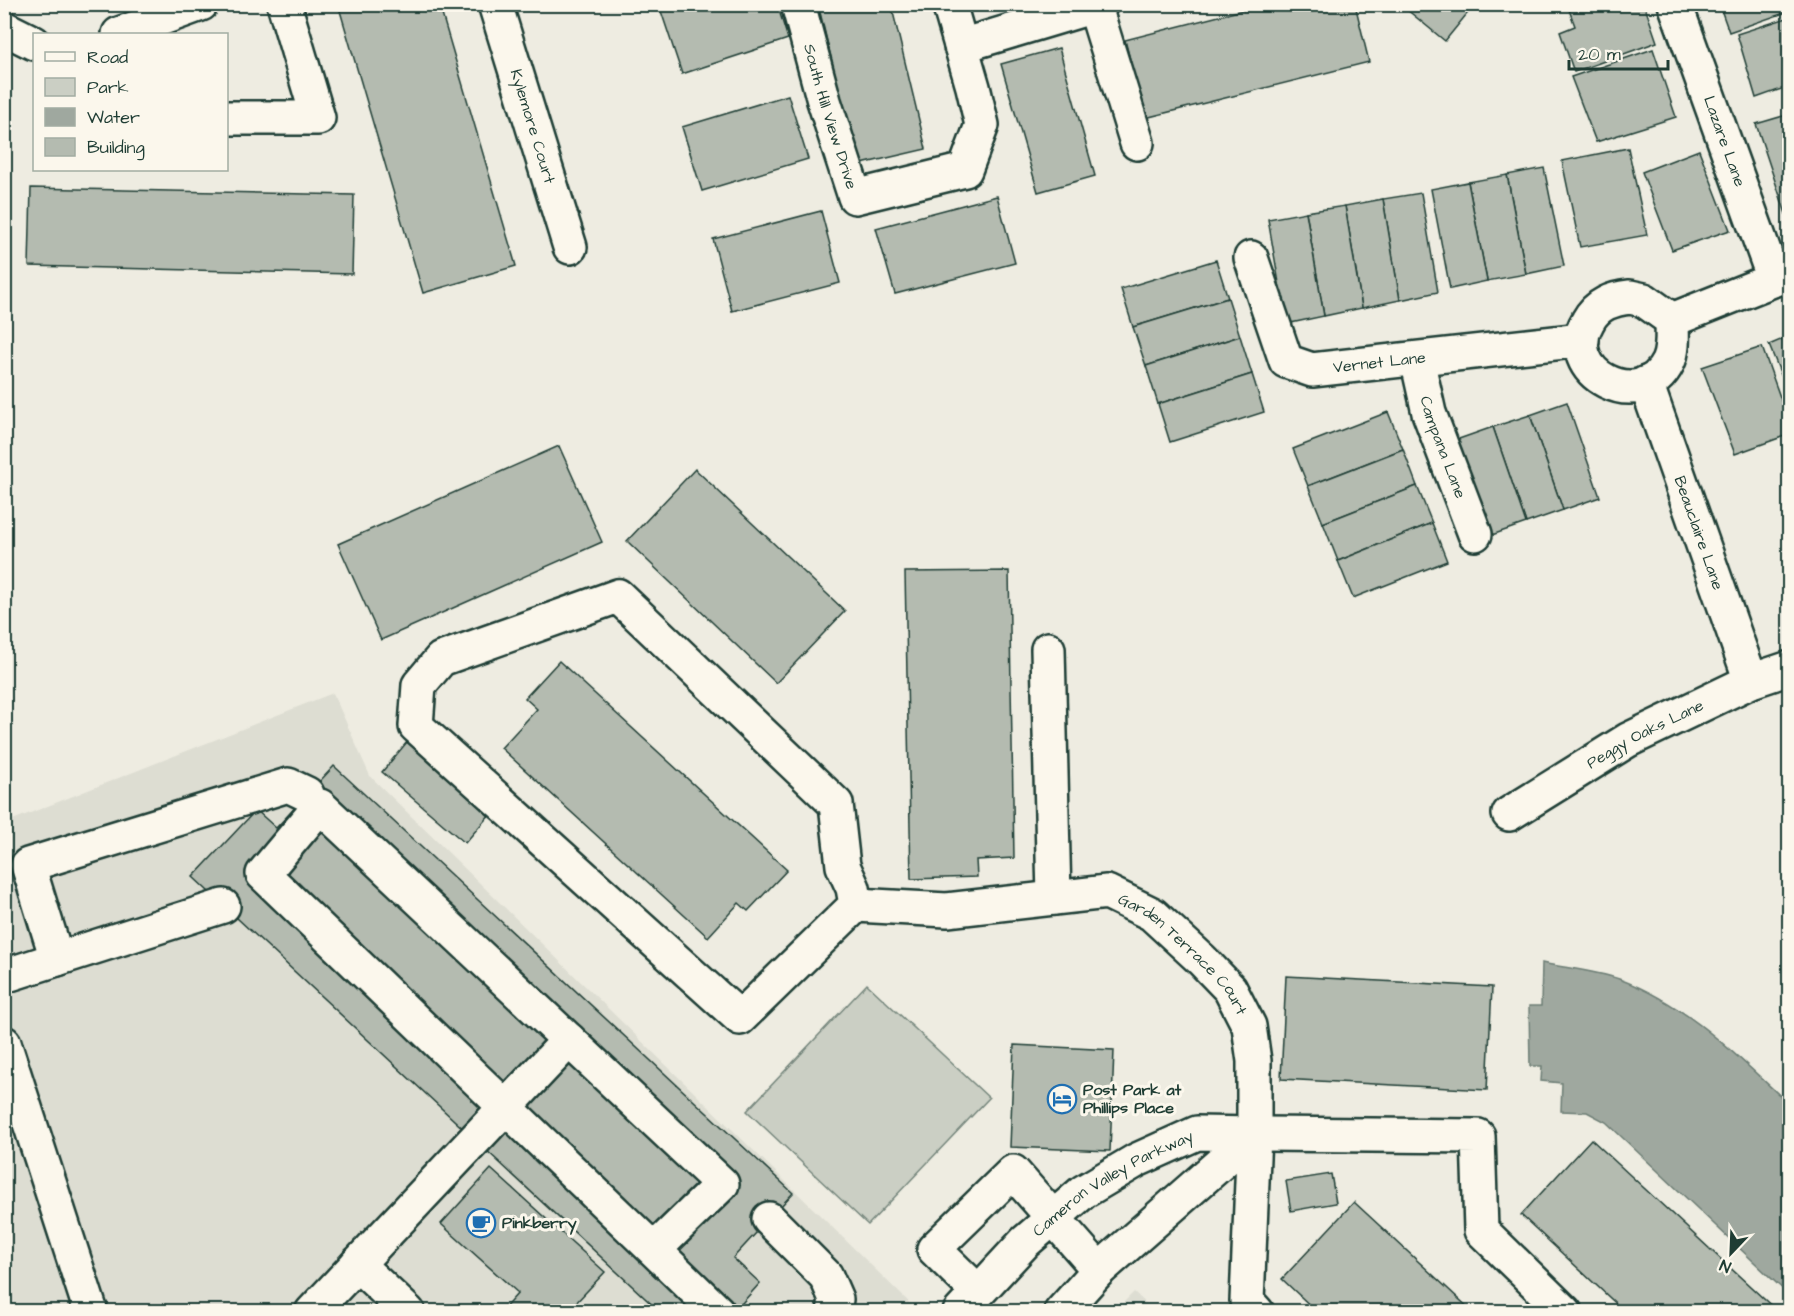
<svg xmlns="http://www.w3.org/2000/svg" width="1794" height="1316" viewBox="0 0 1794 1316" font-family="'Architects Daughter',sans-serif">
	<style>
		.built { fill: #ddddd2 }
		.green { fill: #cbcfc4; stroke: #75867c; stroke-width: 1.5 }
		.water { fill: #9fa89f; stroke: #6c7d74; stroke-width: 1.5 }
		.building { fill: #b4bbb0; stroke: #1f3d34; stroke-width: 1.5 }
		.lines { fill: none; stroke-linecap: round; stroke-linejoin: round }
		.minor-casing { stroke: #1f3d34; stroke-width: 38 }
		.minor { stroke: #fbf7ec; stroke-width: 33 }
		.labels { text-anchor: middle; dominant-baseline: central; stroke-width: 6; stroke-linejoin: round; paint-order: stroke }
		.street-label { font-size: 16px; fill: #1f3d34; stroke: #fbf7ec }
		.poi-label { font-size: 16px; font-weight: bold; fill: #1f3d34; stroke: #fbf7ec; text-anchor: start }
	</style>
	<rect width="100%" height="100%" fill="#eeece1"/>
	<filter id="ink" filterUnits="userSpaceOnUse"><feTurbulence type="fractalNoise" baseFrequency=".0167" numOctaves="2"/><feDisplacementMap in="SourceGraphic" scale="12" xChannelSelector="R" yChannelSelector="G"/><feConvolveMatrix kernelMatrix="1 2 1 2 8 2 1 2 1" color-interpolation-filters="sRGB"/></filter>
	<g filter="url(#ink)">
		<g class="built">
			<polygon points="333,693 370,776 918,1311 5,1312 5,823"/>
			<polygon points="1134,1292 1154,1311 1115,1311"/>
		</g>
		<polygon class="green" points="867,984 989,1098 868,1225 747,1111"/>
		<path class="water" d="M1542,963C1566,968 1596,971 1619,979C1687,1004 1737,1056 1789,1104V1295L1606,1122L1587,1112L1561,1111L1562,1083L1541,1081L1542,1066H1530L1529,1006H1541Z"/>
		<g class="building">
			<polygon points="338,4 439,4 516,266 423,293"/>
			<polygon points="777,4 788,39 682,74 659,5"/>
			<polygon points="818,4 891,4 926,149 857,165"/>
			<polygon points="1266,4 1355,4 1369,62 1145,118 1125,40"/>
			<polygon points="1400,4 1475,4 1445,41"/>
			<polygon points="1574,4 1644,4 1657,42 1574,72 1560,32 1575,26 1568,7"/>
			<polygon points="1719,4 1790,4 1790,11 1729,32"/>
			<polygon points="1790,17 1790,86 1756,98 1737,34"/>
			<polygon points="1059,48 1095,176 1038,192 1001,64"/>
			<polygon points="1653,49 1676,117 1596,142 1571,77"/>
			<polygon points="788,95 808,159 702,191 682,127"/>
			<polygon points="1790,114 1790,212 1786,214 1756,124"/>
			<polygon points="1628,148 1647,235 1580,247 1562,161"/>
			<polygon points="1699,150 1730,230 1672,250 1642,172"/>
			<polygon points="1544,168 1564,266 1526,274 1507,175"/>
			<polygon points="1507,175 1526,274 1487,281 1468,182"/>
			<polygon points="1468,182 1487,281 1450,289 1431,189"/>
			<polygon points="31,188 354,195 352,274 29,266"/>
			<polygon points="1421,193 1438,292 1400,300 1383,199"/>
			<polygon points="997,196 1015,263 895,294 876,228"/>
			<polygon points="1383,199 1400,300 1362,308 1345,206"/>
			<polygon points="1345,206 1362,308 1324,316 1306,212"/>
			<polygon points="821,211 840,283 732,311 713,239"/>
			<polygon points="1306,212 1324,316 1286,324 1268,219"/>
			<polygon points="1216,260 1228,298 1133,327 1121,289"/>
			<polygon points="1228,298 1240,336 1146,366 1133,327"/>
			<polygon points="1240,336 1252,374 1158,404 1146,366"/>
			<polygon points="1790,336 1790,397 1769,345"/>
			<polygon points="1762,347 1790,425 1790,434 1735,454 1702,367"/>
			<polygon points="1252,374 1264,412 1170,442 1158,404"/>
			<polygon points="1567,402 1600,497 1563,510 1530,415"/>
			<polygon points="1388,412 1403,449 1308,486 1293,449"/>
			<polygon points="1530,415 1563,510 1526,523 1493,427"/>
			<polygon points="1493,427 1526,523 1489,536 1456,440"/>
			<polygon points="559,446 602,542 381,640 338,544"/>
			<polygon points="1403,449 1417,486 1323,523 1308,486"/>
			<polygon points="695,469 845,611 776,683 627,541"/>
			<polygon points="1417,486 1432,523 1338,561 1323,523"/>
			<polygon points="1432,523 1447,561 1353,598 1338,561"/>
			<polygon points="1009,571 1014,858 976,860 977,877 911,879 905,572"/>
			<polygon points="559,661 787,870 748,911 739,903 708,937 501,748 537,709 525,698"/>
			<polygon points="407,742 491,813 465,843 382,772"/>
			<polygon points="334,766 793,1193 733,1258 760,1283 734,1312 660,1312 193,877 256,810 276,828"/>
			<polygon points="1286,976 1492,987 1487,1090 1281,1079"/>
			<polygon points="1014,1045 1114,1050 1110,1151 1010,1147"/>
			<polygon points="1591,1139 1778,1312 1625,1312 1521,1215"/>
			<polygon points="491,1169 605,1272 571,1308 574,1312 501,1312 518,1293 441,1224"/>
			<polygon points="1331,1174 1336,1203 1291,1211 1286,1181"/>
			<polygon points="1354,1202 1473,1312 1317,1312 1282,1279"/>
		</g>
		<g class="lines">
			<g class="minor-casing">
				<g id="minor">
					<path id="s1" d="M495,4L570,247"/>
					<path id="s2" d="M798,4L824,101L855,197L965,170L982,125L973,87L949,4"/>
					<polyline points="1094,4 1137,143"/>
					<path id="s3" d="M1675,4L1774,279"/>
					<polyline points="4,28 34,43"/>
					<polyline points="119,34 201,4"/>
					<polyline points="961,46 1101,4"/>
					<polyline points="226,118 318,118 284,4"/>
					<path id="s4" d="M1251,258L1286,361L1312,370L1582,340"/>
					<path d="M1630,297L1644,300L1672,320C1672,334 1674,349 1668,362C1642,416 1557,373 1588,321C1597,304 1612,299 1630,297Z"/>
					<polyline points="1672,320 1790,273"/>
					<path id="s5" d="M1417,359L1429,413L1475,534"/>
					<path id="s6" d="M1646,383L1751,681"/>
					<polygon points="618,596 836,804 843,866 853,888 856,905 740,1018 416,726 419,685 441,659"/>
					<polyline points="1048,649 1054,898"/>
					<path id="s7" d="M1509,814L1628,740L1751,681L1790,668"/>
					<path id="s8" d="M856,905L947,910L1107,892L1152,914L1202,960L1230,989L1249,1026L1254,1061V1134L1247,1301L1257,1312"/>
					<polyline points="223,906 57,959 28,865 288,785 307,794"/>
					<polyline points="4,976 57,959"/>
					<polyline points="4,1043 91,1312"/>
					<polyline points="1254,1134 1478,1136 1481,1230 1565,1312"/>
					<polyline points="769,1219 826,1276 836,1299 834,1312"/>
					<polyline points="654,1250 722,1184 320,806 263,874 654,1250 718,1312"/>
					<polyline points="357,1264 408,1312"/>
					<polyline points="978,1292 934,1249 1013,1172 1099,1270"/>
					<polyline points="312,1312 569,1040"/>
					<path id="s9" d="M960,1312L1025,1242L1083,1192L1137,1160L1197,1133L1254,1134L1099,1270L1061,1312"/>
				</g>
			</g>
			<use href="#minor" class="minor"/>
		</g>
	</g>
	<defs>
		<g id="hotel-ring" transform="scale(1.5)"><circle r="9.5" fill="#fbf7ec" stroke="#1f6fb2" stroke-width="1.5"/><path d="M-6-4.5h1.5V1H6V5H4.5V3h-9V5H-6ZM-4 0a1.8 1.8 0 1 1 3.6 0ZM.5 0V-2.5h3Q6-2.5 6 0Z" fill="#1f6fb2"/></g>
		<g id="cafe-ring" transform="scale(1.5)"><circle r="9.5" fill="#fbf7ec" stroke="#1f6fb2" stroke-width="1.5"/><path d="M-5.5-4.5H6V0H3Q3 3.5 0 3.5H-2.5Q-5.5 3.5-5.5 0ZM3-3.2v2h1.7v-2ZM-6 4.5H4V6H-6Z" fill="#1f6fb2"/></g>
	</defs>
	<g fill-rule="evenodd">
		<use href="#hotel-ring" x="1062" y="1099"/>
		<use href="#cafe-ring" x="481" y="1223"/>
	</g>
	<g class="labels">
		<g class="street-label">
			<text stroke="none"><textPath href="#s2" startOffset="117">South Hill View Drive</textPath></text>
			<text stroke="none"><textPath href="#s1" startOffset="128">Kylemore Court</textPath></text>
			<text stroke="none"><textPath href="#s3" startOffset="146">Lazare Lane</textPath></text>
			<text stroke="none"><textPath href="#s4" startOffset="204">Vernet Lane</textPath></text>
			<text stroke="none"><textPath href="#s5" startOffset="92">Campana Lane</textPath></text>
			<text stroke="none"><textPath href="#s6" startOffset="159">Beauclaire Lane</textPath></text>
			<text stroke="none"><textPath href="#s7" startOffset="158">Peggy Oaks Lane</textPath></text>
			<text stroke="none"><textPath href="#s8" startOffset="352">Garden Terrace Court</textPath></text>
			<text stroke="none"><textPath href="#s9" startOffset="202">Cameron Valley Parkway</textPath></text>
		</g>
		<g class="poi-label">
			<text x="1083" y="1090">Post Park at<tspan x="1083" dy="18">Phillips Place</tspan></text>
			<text x="502" y="1223">Pinkberry</text>
		</g>
	</g>
	<rect width="1794" height="1316" fill="none" stroke="#fbf7ec" stroke-width="24"/>
	<rect x="12" y="12" width="1770" height="1292" fill="none" stroke="#1f3d34" stroke-width="2" filter="url(#ink)"/>
	<rect x="33" y="33" width="195" height="138" fill="#fbf7ec" stroke="#a3ada2" stroke-width="1.5"/>
	<rect x="45" y="52" width="30" height="9" fill="#fbf7ec" stroke="#a3ada2" stroke-width="1.5"/>
	<text x="87" y="63" font-size="18" fill="#1f3d34">Road</text>
	<rect x="45" y="78" width="30" height="18" fill="#cbcfc4" stroke="#a3ada2" stroke-width="1.5"/>
	<text x="87" y="93" font-size="18" fill="#1f3d34">Park</text>
	<rect x="45" y="108" width="30" height="18" fill="#9fa89f" stroke="#a3ada2" stroke-width="1.5"/>
	<text x="87" y="123" font-size="18" fill="#1f3d34">Water</text>
	<rect x="45" y="138" width="30" height="18" fill="#b4bbb0" stroke="#a3ada2" stroke-width="1.5"/>
	<text x="87" y="153" font-size="18" fill="#1f3d34">Building</text>
	<g transform="translate(1731 1253) rotate(203)" stroke="#fbf7ec" stroke-width="4.5" paint-order="stroke">
	<path d="M0-4.5L10 22L0 15L-10 22Z" fill="#1f3d34"/>
	<text y="-9" font-size="16" font-weight="bold" text-anchor="middle" fill="#1f3d34">N</text>
	</g>
	<path d="M1569 60v9h99v-9" fill="none" stroke="#1f3d34" stroke-width="3"/>
	<text x="1578" y="60" font-size="18" fill="#1f3d34" stroke="#fbf7ec" stroke-width="4.5" paint-order="stroke">20 m</text>
</svg>
